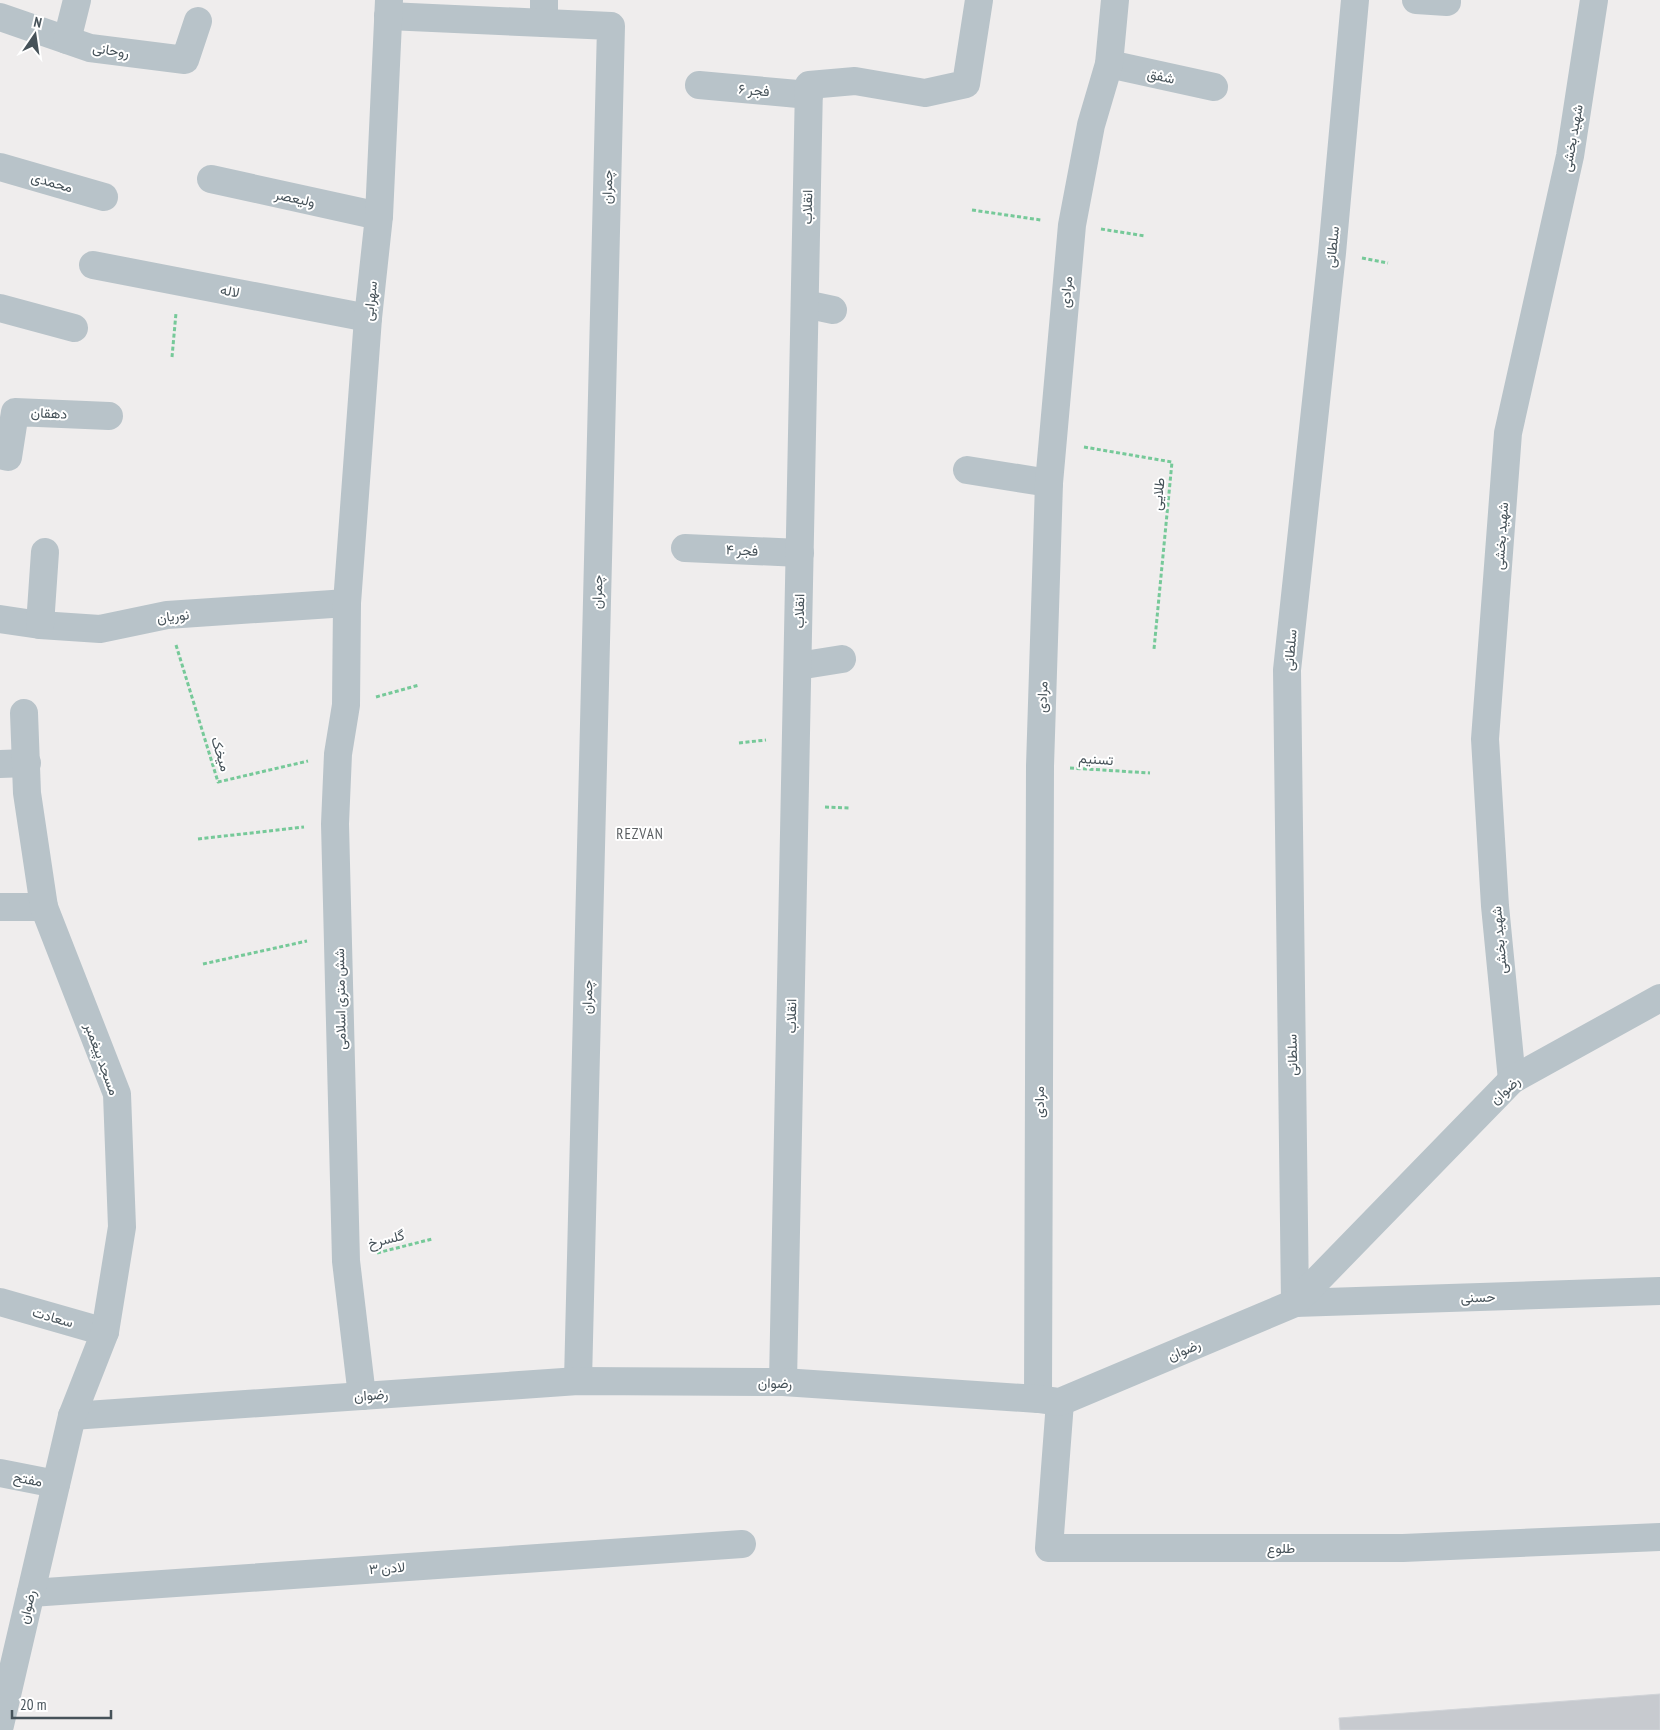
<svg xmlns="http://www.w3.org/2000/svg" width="1660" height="1730" viewBox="0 0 1660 1730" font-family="'PT Sans Narrow',Vazirmatn,sans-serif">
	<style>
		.building { fill: #c7cacf; stroke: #d1d4d8 }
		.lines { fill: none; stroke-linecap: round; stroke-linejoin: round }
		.path { stroke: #76c999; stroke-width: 3; stroke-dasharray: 4 2.5; stroke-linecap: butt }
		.minor { stroke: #b8c3c9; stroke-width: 28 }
		.labels { text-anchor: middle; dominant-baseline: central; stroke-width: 4; stroke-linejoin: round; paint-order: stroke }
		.street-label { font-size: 14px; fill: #465259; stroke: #fff }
		.neighbourhood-label { font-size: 15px; letter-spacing: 1px; fill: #5a5e61; stroke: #fff }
	</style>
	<rect width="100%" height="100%" fill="#efeded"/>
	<polygon class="building" points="1660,1694 1660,1730 1340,1730 1339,1718"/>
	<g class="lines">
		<g class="path">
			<polyline points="972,210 1041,220"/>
			<polyline points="1101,229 1145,236"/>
			<polyline points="1362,258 1388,263"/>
			<polyline points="172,357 176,313"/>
			<polyline points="1084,447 1172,462 1154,649"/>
			<polyline points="176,645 218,782 308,761"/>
			<polyline points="376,697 419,685"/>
			<polyline points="739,743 766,740"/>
			<polyline points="1070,768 1150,773"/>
			<polyline points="825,807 850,808"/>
			<polyline points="198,839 304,827"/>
			<polyline points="203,964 307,941"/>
			<polyline points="377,1253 432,1239"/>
		</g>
		<g class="minor">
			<polyline points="544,0 544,23"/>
			<polyline points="1355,0 1332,253 1287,670 1295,1303 1660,1291"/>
			<polyline points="1416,0 1447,2 1447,0"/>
			<polyline points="388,16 611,26 578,1381"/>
			<polyline points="0,17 90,48 185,60 198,21"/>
			<polyline points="67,40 77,0"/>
			<polyline points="1109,64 1214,87"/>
			<polyline points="699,85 809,95"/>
			<polyline points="0,167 104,197"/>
			<polyline points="211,179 379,216"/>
			<polyline points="93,265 368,318"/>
			<polyline points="805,304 833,310"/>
			<polyline points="0,308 74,328"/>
			<polyline points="0,455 8,457 15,412 109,416"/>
			<polyline points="967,470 1049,483"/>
			<polyline points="685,548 800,553"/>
			<polyline points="0,619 40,625 100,629 167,615 347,603"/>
			<polyline points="40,625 45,552"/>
			<polyline points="798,666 842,659"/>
			<polyline points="0,764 27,763"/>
			<polyline points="0,907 44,907"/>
			<polyline points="1512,1080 1495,906 1485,739 1508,433 1570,156 1594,0"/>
			<polyline points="0,1302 105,1332"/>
			<polyline points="783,1382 809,85 855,81 925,93 966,84 979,0"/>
			<polyline points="362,1396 346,1261 335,824 338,754 346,705 347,603 368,318 379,216 389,0"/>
			<polyline points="1038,1399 1040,766 1049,483 1072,225 1091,125 1109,64 1115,0"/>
			<polyline points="1060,1402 1049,1548 1403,1548 1660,1537"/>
			<polyline points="72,1416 578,1381 783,1382 1038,1399 1060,1402 1295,1303 1512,1080 1660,998"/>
			<polyline points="0,1473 56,1484"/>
			<polyline points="31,1593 742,1544"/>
			<polyline points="0,1725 72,1416 105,1332 122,1227 117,1094 44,907 27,793 24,713"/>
		</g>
	</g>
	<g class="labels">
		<g class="street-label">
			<text transform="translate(111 50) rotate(9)">روحانی</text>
			<text transform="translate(1161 76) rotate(12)">شفق</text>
			<text transform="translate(754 90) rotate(5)">فجر ۶</text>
			<text transform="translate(1572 138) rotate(-80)">شهید بخشی</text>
			<text transform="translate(52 182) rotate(16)">محمدی</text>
			<text transform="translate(607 187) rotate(-89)">چمران</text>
			<text transform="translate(295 198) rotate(12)">ولیعصر</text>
			<text transform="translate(807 207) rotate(-89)">انقلاب</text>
			<text transform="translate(1332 247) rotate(-84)">سلطانی</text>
			<text transform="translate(230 291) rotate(11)">لاله</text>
			<text transform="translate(1066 292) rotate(-85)">مرادی</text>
			<text transform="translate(370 301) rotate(-84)">سهرابی</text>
			<text transform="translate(49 413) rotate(3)">دهقان</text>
			<text transform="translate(1158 494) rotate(-84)">طلایی</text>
			<text transform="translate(1501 536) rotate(-86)">شهید بخشی</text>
			<text transform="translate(742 550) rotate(3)">فجر ۴</text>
			<text transform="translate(597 592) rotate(-89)">چمران</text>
			<text transform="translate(799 611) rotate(-89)">انقلاب</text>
			<text transform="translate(173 616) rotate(-7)">نوریان</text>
			<text transform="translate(1290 650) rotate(-85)">سلطانی</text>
			<text transform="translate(1042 697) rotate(-88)">مرادی</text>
			<text transform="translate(221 754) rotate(73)">میخک</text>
			<text transform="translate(1096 759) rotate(4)">تسنیم</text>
			<text transform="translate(1499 940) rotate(-95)">شهید بخشی</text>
			<text transform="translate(587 997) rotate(-89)">چمران</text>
			<text transform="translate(340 999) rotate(-91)">شش متری اسلامی</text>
			<text transform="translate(791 1016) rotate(-89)">انقلاب</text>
			<text transform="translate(1292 1055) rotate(-91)">سلطانی</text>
			<text transform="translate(102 1059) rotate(70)">مسجد پیغمبر</text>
			<text transform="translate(1505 1090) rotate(-42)">رضوان</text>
			<text transform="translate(1039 1102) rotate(-90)">مرادی</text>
			<text transform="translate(386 1239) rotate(-14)">گلسرخ</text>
			<text transform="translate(1478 1297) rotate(-2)">حسنی</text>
			<text transform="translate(53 1317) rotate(16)">سعادت</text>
			<text transform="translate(1184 1350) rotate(-23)">رضوان</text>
			<text transform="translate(775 1383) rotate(1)">رضوان</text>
			<text transform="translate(371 1395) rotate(-4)">رضوان</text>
			<text transform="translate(28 1479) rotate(11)">مفتح</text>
			<text x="1281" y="1548">طلوع</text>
			<text transform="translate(387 1568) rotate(-4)">لادن ۳</text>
			<text transform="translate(27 1607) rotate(-77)">رضوان</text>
		</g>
		<g class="neighbourhood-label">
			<text x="640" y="833">REZVAN</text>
		</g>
	</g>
	<g transform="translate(35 35) rotate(13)" stroke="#ffffff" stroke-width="4" paint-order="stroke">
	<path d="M0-4L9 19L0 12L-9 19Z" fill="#465259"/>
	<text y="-8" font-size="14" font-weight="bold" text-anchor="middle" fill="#465259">N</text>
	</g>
	<path d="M12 1710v8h99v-8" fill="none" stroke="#465259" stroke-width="2.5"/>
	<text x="20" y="1710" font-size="15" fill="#465259" stroke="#ffffff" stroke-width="4" paint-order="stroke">20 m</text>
</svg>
